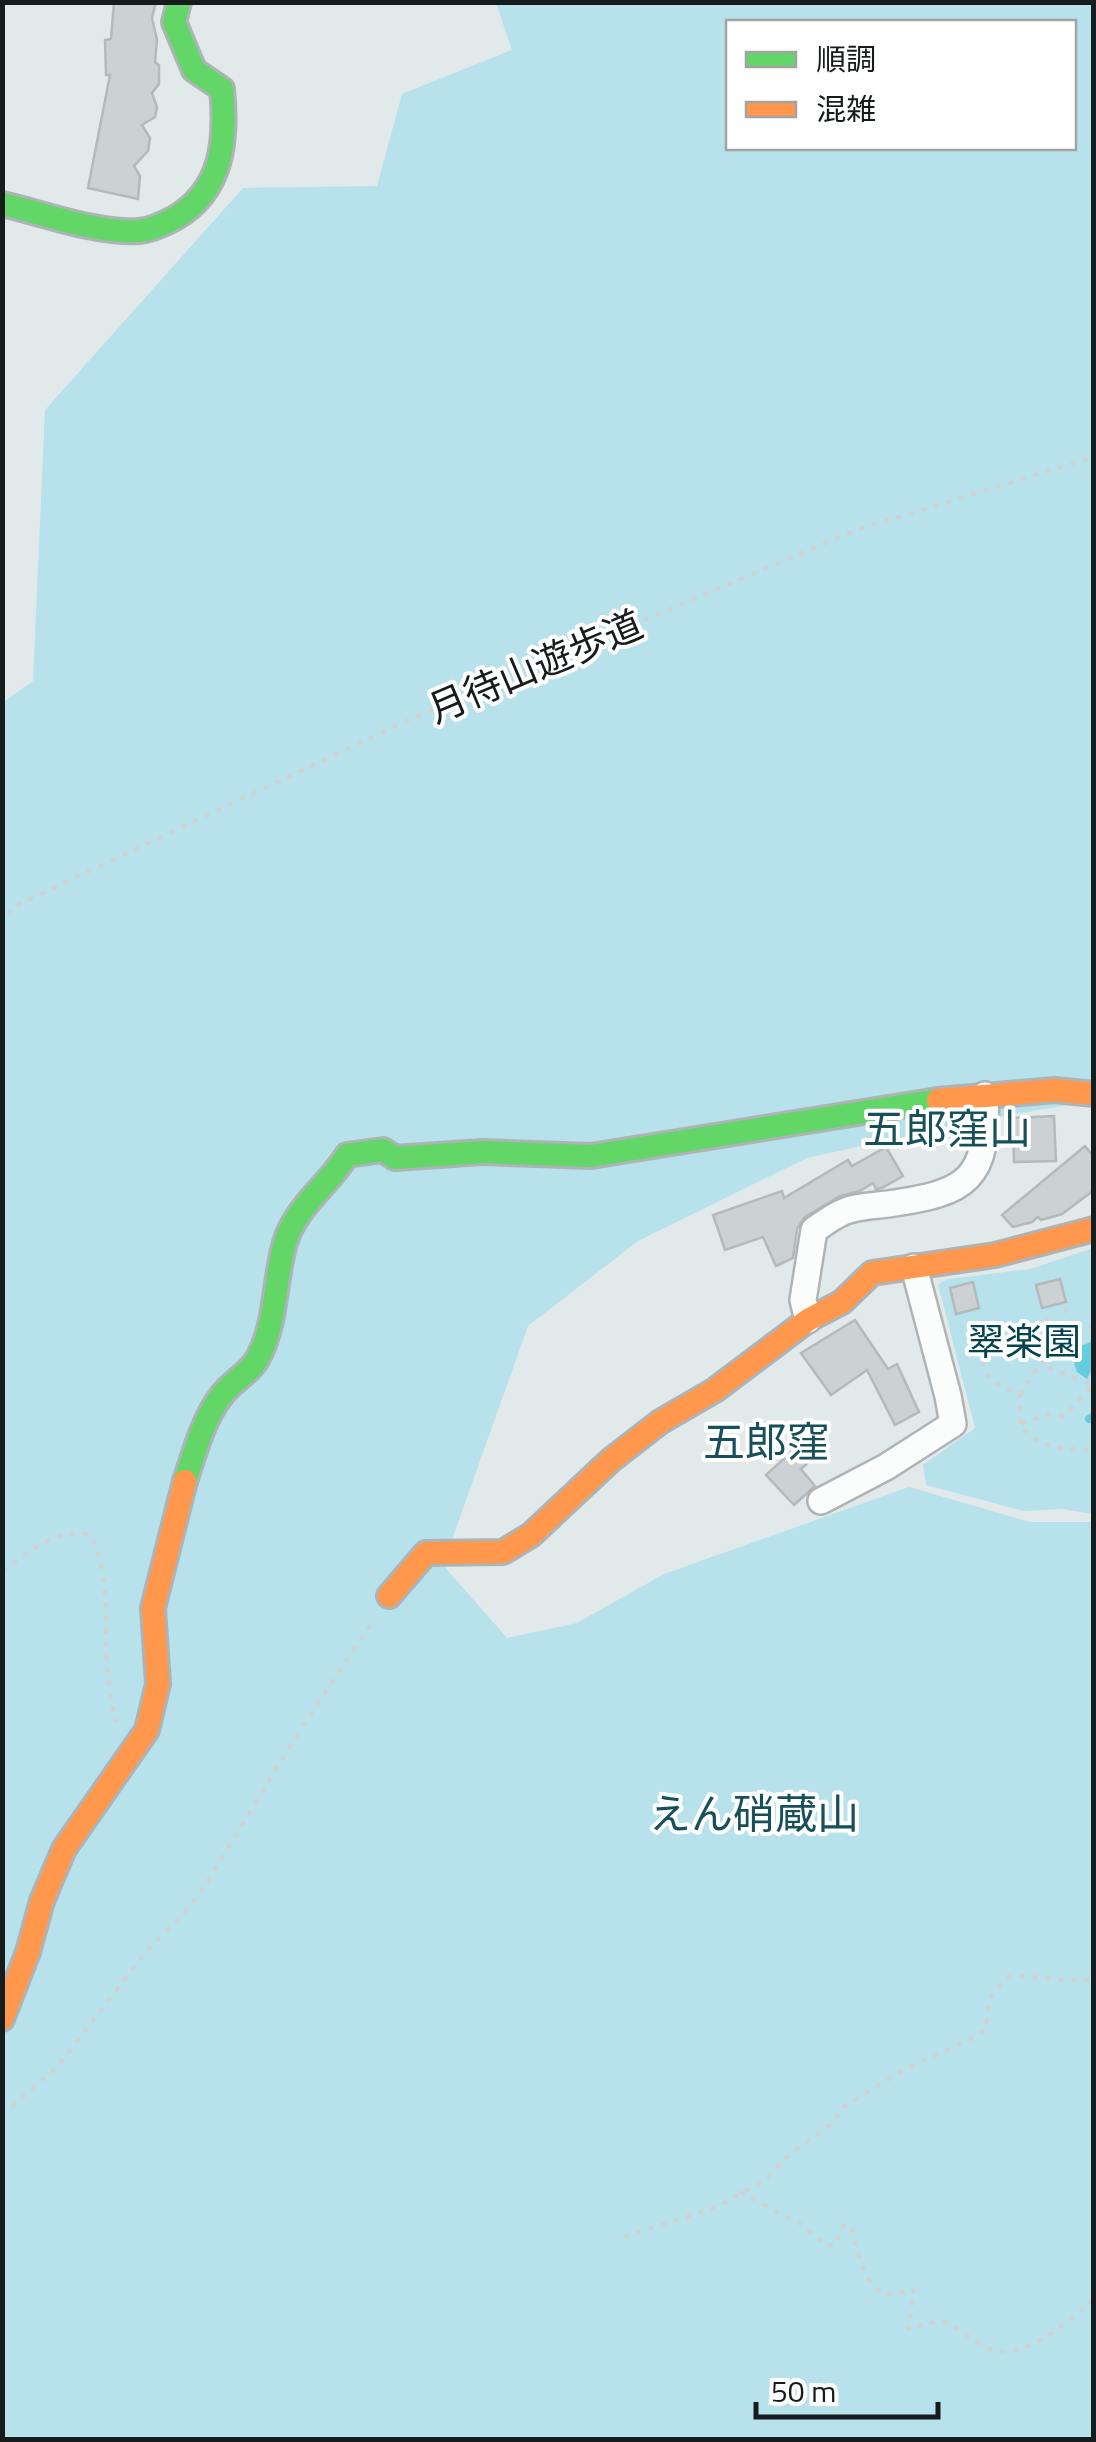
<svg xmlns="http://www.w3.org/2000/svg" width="1096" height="2442" viewBox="0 0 1096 2442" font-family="'Titillium Web','Noto Sans JP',sans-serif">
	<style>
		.green { fill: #b7e1eb; fill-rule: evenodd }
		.water { fill: #65cde0 }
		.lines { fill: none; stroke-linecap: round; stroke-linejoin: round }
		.stream { stroke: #65cde0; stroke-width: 8 }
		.building { fill: #ccd1d3; stroke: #b4babb; stroke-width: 2.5 }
		.street-casing { stroke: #aeb4b6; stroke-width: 30 }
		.fast-casing { stroke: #aeb4b6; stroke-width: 28 }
		.slow-casing { stroke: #aeb4b6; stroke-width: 28 }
		.path { stroke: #d0d2d2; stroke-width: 4; stroke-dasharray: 5 8; stroke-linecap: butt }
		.street { stroke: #fbfcfc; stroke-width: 25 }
		.fast { stroke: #63d668; stroke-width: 22 }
		.slow { stroke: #ff974d; stroke-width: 22 }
		.labels { text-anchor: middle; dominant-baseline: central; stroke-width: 8; stroke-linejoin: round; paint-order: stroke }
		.street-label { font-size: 38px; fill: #161b1c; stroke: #fff }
		.park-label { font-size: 38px; fill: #02434e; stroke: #fff }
		.quarter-label { font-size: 42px; fill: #17505b; stroke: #fff }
	</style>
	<rect width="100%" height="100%" fill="#e2e9eb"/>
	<g class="green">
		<path d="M496,3H1093V1097L1080,1103L985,1119L807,1158L638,1241L528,1326L443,1565L507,1638L577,1623L664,1574L909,1487L1030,1522H1093V2439H3L2,703L33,681L45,410L243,188L377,186L402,94L512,50ZM728,22H1074V148H728Z"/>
		<polygon points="1093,1248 1093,1514 1062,1509 1024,1511 926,1485 923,1465 975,1428 938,1284 948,1279 1030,1269"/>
	</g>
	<polygon class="water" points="1093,1341 1093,1367 1087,1379 1077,1372 1072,1356 1079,1347"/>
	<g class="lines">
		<polyline class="stream" points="1089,1419 1094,1416"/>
	</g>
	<g class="building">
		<polygon points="114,2 156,2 152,18 157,40 155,62 159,65 159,84 152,93 157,107 155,117 142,125 150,138 148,151 134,166 140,176 138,199 88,188 110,75 106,75 105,40 111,39"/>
		<polygon points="1054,1116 1056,1161 1014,1162 1013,1118"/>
		<polygon points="1085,1146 1094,1157 1094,1190 1062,1214 1041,1220 1038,1217 1032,1222 1013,1227 1002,1215"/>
		<polygon points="886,1147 903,1176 882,1188 876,1189 873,1183 860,1191 840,1196 805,1217 797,1229 793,1258 776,1266 763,1237 725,1250 713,1215 782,1191 784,1198 848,1160 852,1166"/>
		<polygon points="1060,1279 1066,1302 1042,1308 1036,1285"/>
		<polygon points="973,1282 979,1308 956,1314 950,1288"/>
		<polygon points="855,1320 888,1369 897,1364 919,1412 895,1425 867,1370 831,1395 801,1353"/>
		<polygon points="815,1430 828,1444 801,1469 815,1486 794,1505 766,1475"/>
	</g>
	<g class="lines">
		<g class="street-casing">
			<g id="street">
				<path d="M808,1320L803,1300L814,1230C823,1224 832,1217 841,1213C854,1206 873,1206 888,1204C968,1193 989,1180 985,1095"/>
				<polyline points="821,1501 886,1467 953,1424 948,1396 914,1267"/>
			</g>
		</g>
		<g class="fast-casing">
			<g id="fast">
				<path d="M2,204C42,213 98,234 139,231C152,230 164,224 175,218C223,190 227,140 222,89L194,70L174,22L179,2"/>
				<path d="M185,1481C195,1452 203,1419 222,1395C232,1381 252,1372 259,1356C277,1320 274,1281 285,1243C296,1206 328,1186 347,1155L383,1150L395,1158L482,1152L591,1156L938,1100"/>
			</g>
		</g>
		<g class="slow-casing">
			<g id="slow">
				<polyline points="938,1100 1055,1090 1094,1094"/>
				<polyline points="389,1596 426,1553 503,1552 531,1535 611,1460 660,1422 715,1390 808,1320 842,1302 872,1273 995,1255 1094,1229"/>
				<polyline points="2,2019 28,1952 42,1901 64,1849 147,1730 158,1684 153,1608 185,1481"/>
			</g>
		</g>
		<g class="path">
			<polyline points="2,926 13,907 404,722 856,530 1094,457"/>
			<polyline points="1065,1308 1073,1325"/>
			<polyline points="1046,1317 1054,1338"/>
			<path d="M1094,1328L1073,1325L1054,1338L1043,1360L1046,1366L1093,1385L1064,1416L1049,1414L1020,1424C1039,1451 1064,1448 1094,1450"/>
			<path d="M983,1361C984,1381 1004,1388 1020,1394L1043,1360"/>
			<polyline points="1020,1424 1020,1394"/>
			<path d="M2,1571C29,1552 58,1527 91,1535C107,1570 106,1606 106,1643C106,1670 110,1696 116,1722"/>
			<polyline points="2,2115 58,2066 149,1948 180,1918 204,1887 304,1724 373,1621"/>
			<path d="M740,2192L799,2223L828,2246L838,2243L839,2231L845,2225L852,2227C858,2258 870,2313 911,2288L914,2292L908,2328L913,2330L922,2324L943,2321C960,2328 974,2344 991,2349C1027,2361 1068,2320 1094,2299"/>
			<path d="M624,2237L717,2207L766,2179L790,2154L830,2125L845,2106L905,2069L975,2037L986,2029L990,1997L1008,1977C1038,1974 1065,1984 1094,1979"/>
		</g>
		<use href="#street" class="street"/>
		<use href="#fast" class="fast"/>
		<use href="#slow" class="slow"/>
	</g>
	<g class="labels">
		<g class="street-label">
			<text transform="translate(535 666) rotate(-23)">月待山遊歩道</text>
		</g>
		<g class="park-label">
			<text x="1024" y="1341">翠楽園</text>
		</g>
		<g class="quarter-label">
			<text x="947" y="1128">五郎窪山</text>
			<text x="766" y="1441">五郎窪</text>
			<text x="754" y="1813">えん硝蔵山</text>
		</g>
	</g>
	<rect width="1096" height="2442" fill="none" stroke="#161b1c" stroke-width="10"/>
	<rect x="726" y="20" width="350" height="130" fill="#ffffff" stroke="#a2a4a4" stroke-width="2.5"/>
	<rect x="746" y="52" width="50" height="15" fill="#63d668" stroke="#a2a4a4" stroke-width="2.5"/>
	<text x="816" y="70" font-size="30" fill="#161b1c">順調</text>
	<rect x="746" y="102" width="50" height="15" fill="#ff974d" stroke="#a2a4a4" stroke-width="2.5"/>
	<text x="816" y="120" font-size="30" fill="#161b1c">混雑</text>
	<path d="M756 2402v15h182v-15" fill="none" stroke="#161b1c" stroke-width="5"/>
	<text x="771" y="2402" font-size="30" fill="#161b1c" stroke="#ffffff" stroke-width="8" paint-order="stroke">50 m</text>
</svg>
